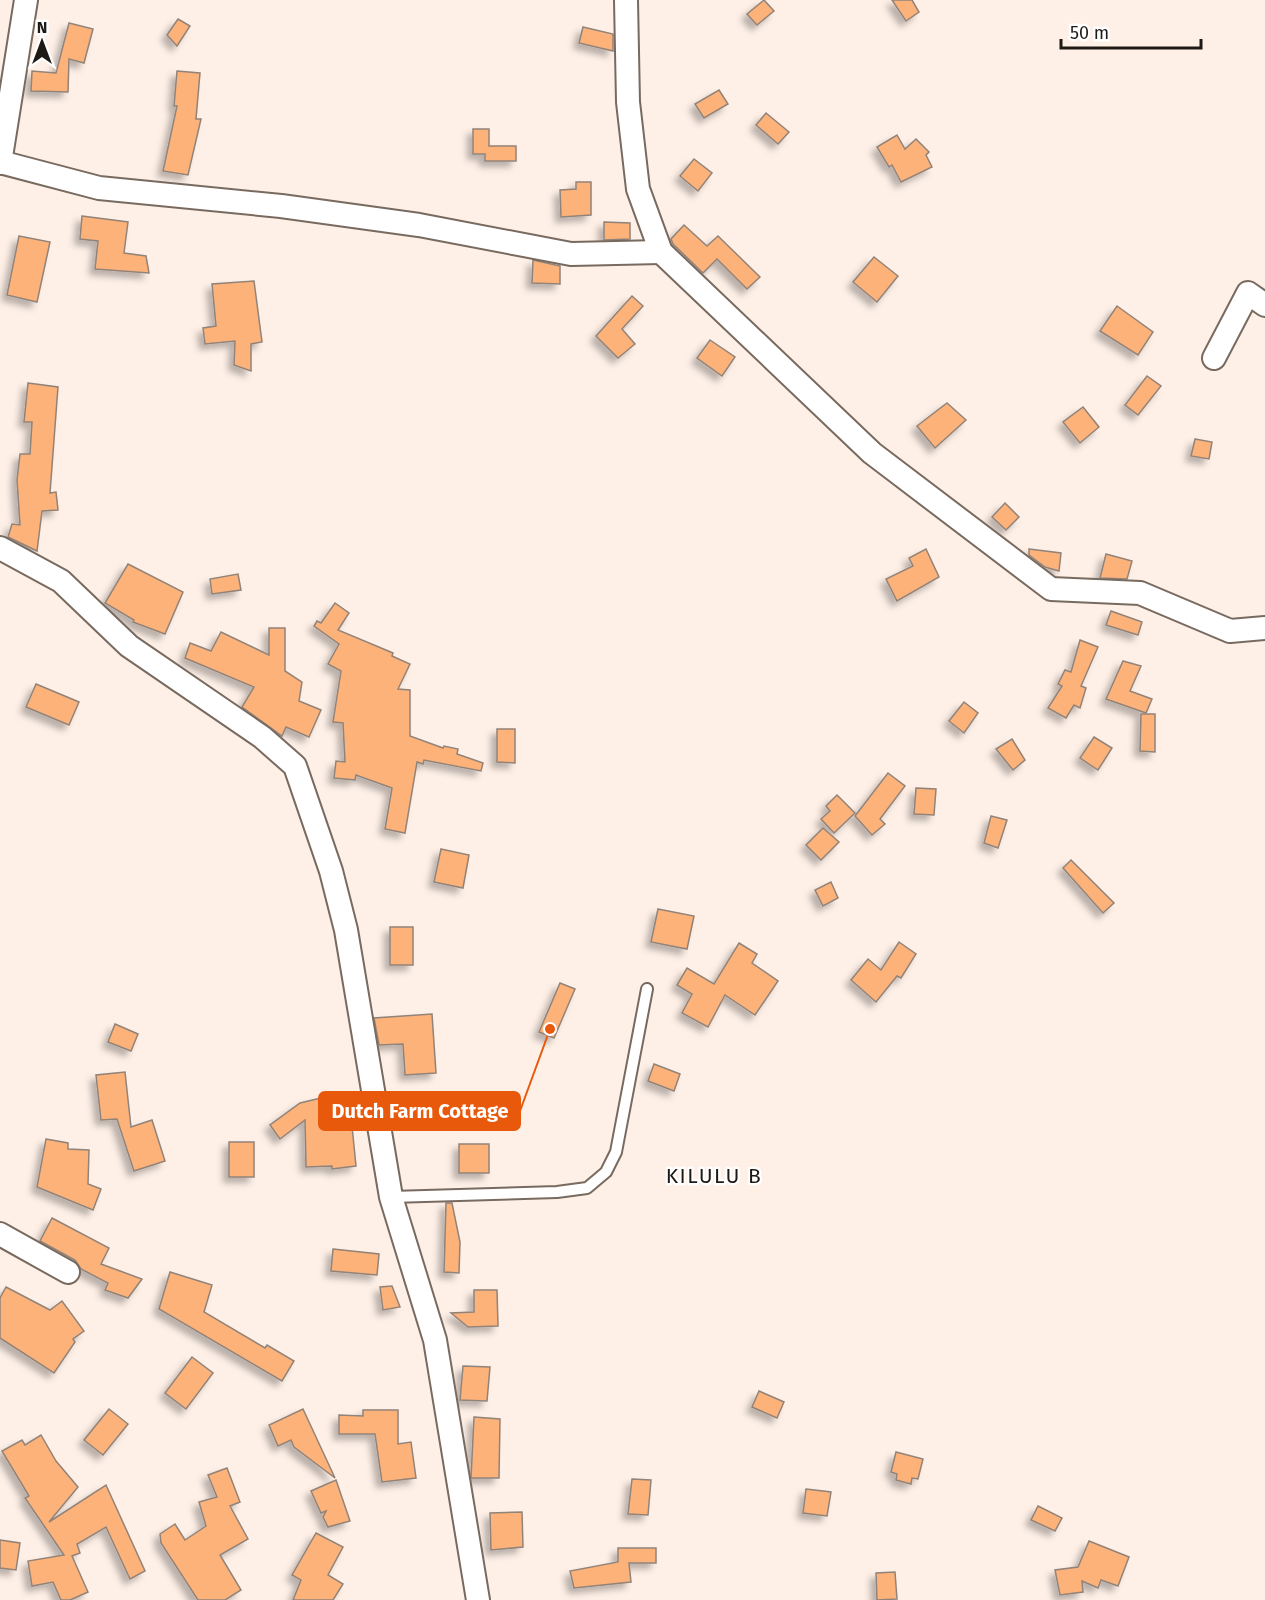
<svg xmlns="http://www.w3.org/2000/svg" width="1265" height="1600" viewBox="0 0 1265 1600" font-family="'Fira Sans',sans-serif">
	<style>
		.building { fill: #fdb279; stroke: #928379; stroke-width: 1.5; filter: url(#shadow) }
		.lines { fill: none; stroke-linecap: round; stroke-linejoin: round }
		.lane-casing { stroke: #786a5f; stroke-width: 14 }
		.street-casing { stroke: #786a5f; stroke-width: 26 }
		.lane { stroke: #fff; stroke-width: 10 }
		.street { stroke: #fff; stroke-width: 22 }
		.labels { text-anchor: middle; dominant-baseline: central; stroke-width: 4.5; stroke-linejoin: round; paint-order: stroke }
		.quarter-label { font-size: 21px; letter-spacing: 1.5px; fill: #1f1915; stroke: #fff }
		.leader { fill: none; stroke: #e8590c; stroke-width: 2 }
		.callout-dot { fill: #e8590c; stroke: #fff; stroke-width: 2 }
		.callout { fill: #e8590c; stroke: #e8590c; stroke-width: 2 }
		.callout-label { font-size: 20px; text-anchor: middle; font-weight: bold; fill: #fff }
	</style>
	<defs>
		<filter id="shadow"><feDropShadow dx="-5.5" dy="5.5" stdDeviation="3" flood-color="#0004"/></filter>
	</defs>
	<rect width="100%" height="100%" fill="#fef0e7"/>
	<g class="building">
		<polygon points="764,0 774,11 757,25 747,14"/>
		<polygon points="892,0 912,0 919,12 906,21"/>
		<polygon points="178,19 190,26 177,46 167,35"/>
		<polygon points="69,23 93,29 84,63 69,59 68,92 31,91 32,71 56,73"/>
		<polygon points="583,27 613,34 613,51 579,43"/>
		<polygon points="177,71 200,73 196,119 201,119 188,175 163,171 177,106 174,106"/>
		<polygon points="719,90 728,104 704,118 695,104"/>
		<polygon points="766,113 789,132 778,144 756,125"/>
		<polygon points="473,129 489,129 489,146 516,146 516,161 485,161 485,154 473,154"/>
		<polygon points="897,135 905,149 916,139 929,152 926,155 932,167 901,182 892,165 889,167 877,147"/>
		<polygon points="694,159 712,173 698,191 680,176"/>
		<polygon points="576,182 591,182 591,215 561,217 560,190 576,189"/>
		<polygon points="82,216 128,222 124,253 146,256 149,273 95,269 98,241 80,239"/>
		<polygon points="604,222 630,223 630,239 604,240"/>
		<polygon points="684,225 707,246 718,236 760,277 747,289 717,259 703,273 673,244 671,239"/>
		<polygon points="19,236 50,242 37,302 7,295"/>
		<polygon points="874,257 898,276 877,302 853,282"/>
		<polygon points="533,260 560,266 560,284 532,283"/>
		<polygon points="254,281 262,342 251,344 251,371 234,365 235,341 205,344 203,328 216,326 212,284"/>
		<polygon points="632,296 643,306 622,329 635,344 618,358 596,336"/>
		<polygon points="1117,306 1153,332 1138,355 1100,331"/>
		<polygon points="710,340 735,357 722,376 697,358"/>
		<polygon points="1147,376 1161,386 1138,415 1125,405"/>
		<polygon points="28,383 58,387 50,493 56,492 58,510 42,511 37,551 8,537 12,524 20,525 17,480 20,454 30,454 32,422 24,422"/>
		<polygon points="947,403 966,420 935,448 917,426"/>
		<polygon points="1083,407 1099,427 1080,443 1063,422"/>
		<polygon points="1195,439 1212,442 1209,459 1191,456"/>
		<polygon points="1005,503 1019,517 1006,530 992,517"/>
		<polygon points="926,549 939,577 897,601 886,579 913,566 909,558"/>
		<polygon points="1029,549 1061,553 1059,571 1045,567 1029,555"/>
		<polygon points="1106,554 1132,561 1127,579 1100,578"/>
		<polygon points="128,564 183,592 165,634 133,622 134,620 105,603"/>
		<polygon points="238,574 241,590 212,594 210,579"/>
		<polygon points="335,603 349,613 338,630 393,653 392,656 410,664 398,689 410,690 410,736 443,748 444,746 458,749 457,754 483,763 481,771 424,760 423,764 417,762 405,833 385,829 392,788 356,775 355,780 334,778 336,761 345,762 343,723 333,722 341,671 328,664 339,644 314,626 317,621 321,623"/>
		<polygon points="1111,611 1142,622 1138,635 1106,625"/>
		<polygon points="269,628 285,628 285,671 302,682 299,701 321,710 309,737 286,727 282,736 242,707 254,687 185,658 190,643 211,651 221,632 269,655"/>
		<polygon points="1080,640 1098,647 1081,686 1086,688 1080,708 1074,705 1066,718 1048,708 1062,686 1058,684 1065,670 1071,672"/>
		<polygon points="1123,661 1141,666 1130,691 1152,699 1146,713 1106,699"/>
		<polygon points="36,684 79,702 69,725 26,707"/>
		<polygon points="964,702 978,713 964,733 949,721"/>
		<polygon points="1141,714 1155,714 1155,752 1140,751"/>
		<polygon points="497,729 515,729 515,763 497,762"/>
		<polygon points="1094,737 1112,748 1098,770 1080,758"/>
		<polygon points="1012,739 1025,760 1013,770 996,749"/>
		<polygon points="888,773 905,786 880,819 885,824 872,835 855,816"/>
		<polygon points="916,788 936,789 934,815 914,814"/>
		<polygon points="837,795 855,813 834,833 821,819 830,811 826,806"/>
		<polygon points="991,816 1007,820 998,848 984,843"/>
		<polygon points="823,828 839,842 821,860 806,845"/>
		<polygon points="441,849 469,855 463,888 434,882"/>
		<polygon points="1071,860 1114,903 1103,913 1063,868"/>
		<polygon points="831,882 838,898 823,906 815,890"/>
		<polygon points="658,909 694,916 687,949 651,942"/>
		<rect x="390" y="927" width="23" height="38"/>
		<polygon points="899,942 916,954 901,978 897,976 876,1002 851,980 868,959 881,970"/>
		<polygon points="739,943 757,954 752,963 778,981 755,1015 725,995 708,1027 682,1013 692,994 677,985 687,968 714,984"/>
		<polygon points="560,983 575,989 554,1038 539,1032"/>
		<polygon points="432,1014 436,1073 405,1075 403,1044 379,1045 374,1018"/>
		<polygon points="115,1024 138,1034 131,1051 108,1042"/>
		<polygon points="654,1064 680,1074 674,1091 648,1081"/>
		<polygon points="125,1072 131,1127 152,1120 165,1161 134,1171 117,1119 101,1120 96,1075"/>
		<polygon points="342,1093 334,1099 352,1126 356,1166 332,1169 332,1166 306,1167 305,1120 280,1139 270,1125 300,1103"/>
		<polygon points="46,1139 68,1143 68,1149 89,1150 88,1184 101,1189 93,1210 37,1187"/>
		<rect x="229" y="1142" width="25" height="35"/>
		<rect x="459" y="1144" width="30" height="29"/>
		<polygon points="446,1203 452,1203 460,1242 459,1273 444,1272"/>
		<polygon points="52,1218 109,1248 101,1264 142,1279 128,1298 105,1290 108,1283 81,1269 75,1260 40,1241"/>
		<polygon points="333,1249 379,1254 377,1275 331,1271"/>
		<polygon points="170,1272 212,1285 204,1312 265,1348 267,1345 294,1361 282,1381 159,1309"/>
		<polygon points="392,1286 400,1307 383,1310 380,1287"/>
		<polygon points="6,1287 50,1310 62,1301 84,1331 73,1339 75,1342 54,1373 0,1338 0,1298"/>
		<polygon points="474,1290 497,1290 498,1326 468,1327 451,1313 474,1312"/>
		<polygon points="192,1357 213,1373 186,1409 165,1393"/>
		<polygon points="463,1366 490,1367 487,1401 460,1400"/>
		<polygon points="759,1391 784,1402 777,1418 752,1407"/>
		<polygon points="109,1409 128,1424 103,1455 84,1440"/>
		<polygon points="303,1409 335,1478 294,1447 291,1440 278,1446 269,1425"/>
		<polygon points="363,1410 398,1410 398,1444 411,1442 416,1478 382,1482 375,1434 339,1434 339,1415 363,1416"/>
		<polygon points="474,1417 500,1419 499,1478 471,1478"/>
		<polygon points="41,1435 56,1461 78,1487 49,1522 106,1485 145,1571 130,1579 106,1527 77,1544 80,1553 72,1556 88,1592 70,1600 61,1600 53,1582 32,1586 28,1561 64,1555 25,1498 29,1496 2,1451 22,1440 25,1445"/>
		<polygon points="896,1452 923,1459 918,1479 912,1478 911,1484 896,1480 897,1474 891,1472"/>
		<polygon points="227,1468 240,1502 230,1506 248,1539 220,1555 241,1590 225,1600 198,1600 161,1543 160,1534 175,1524 185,1540 206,1526 199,1502 217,1497 208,1475"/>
		<polygon points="632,1479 651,1480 648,1515 628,1514"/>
		<polygon points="336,1480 350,1521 328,1527 323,1517 326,1511 321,1513 311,1491"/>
		<polygon points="806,1489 831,1492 827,1516 803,1513"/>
		<polygon points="1038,1506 1062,1518 1055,1531 1031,1520"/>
		<polygon points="522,1512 523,1547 491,1550 490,1513"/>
		<polygon points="316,1533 343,1547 328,1575 343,1584 333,1600 293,1600 301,1580 292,1575"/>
		<polygon points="0,1540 20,1543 16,1570 0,1568"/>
		<polygon points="1089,1541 1129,1557 1118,1586 1101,1580 1098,1588 1082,1581 1083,1592 1060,1595 1055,1570 1078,1567"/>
		<polygon points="618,1548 656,1548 656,1563 629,1563 631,1582 574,1588 570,1571 618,1562"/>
		<polygon points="895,1572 897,1599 877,1600 876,1573"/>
	</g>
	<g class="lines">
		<g class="lane-casing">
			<polyline id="lane" points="391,1197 557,1192 587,1188 606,1172 616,1152 647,989"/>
		</g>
		<g class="street-casing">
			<g id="street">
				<polyline points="626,0 628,102 638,189 661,252 872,453 1051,589 1140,593 1230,631 1265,628"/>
				<polyline points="0,162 99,188 281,206 419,225 571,254 661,252"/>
				<polyline points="0,163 26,0"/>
				<polyline points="1214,358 1248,293 1265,305"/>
				<polyline points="0,548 61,581 129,646 262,737 295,766 331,871 346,930 391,1197 435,1340 478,1600"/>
				<polyline points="0,1234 68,1272"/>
			</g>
		</g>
		<use href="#lane" class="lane"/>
		<use href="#street" class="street"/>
	</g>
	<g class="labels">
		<g class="quarter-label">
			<text x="714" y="1176">KILULU B</text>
		</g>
	</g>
	<path class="leader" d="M550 1029L520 1111"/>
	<circle class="callout-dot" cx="550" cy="1029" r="6"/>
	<rect class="callout" x="319" y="1092" width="201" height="38" rx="6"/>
	<g class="callout-label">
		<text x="420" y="1118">Dutch Farm Cottage</text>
	</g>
	<g transform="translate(42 42)" stroke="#ffffff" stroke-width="4.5" paint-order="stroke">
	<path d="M0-4.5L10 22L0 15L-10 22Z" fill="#1f1915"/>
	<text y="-9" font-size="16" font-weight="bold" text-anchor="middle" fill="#1f1915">N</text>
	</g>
	<path d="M1061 39v9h140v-9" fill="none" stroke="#1f1915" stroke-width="3"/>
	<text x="1070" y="39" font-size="18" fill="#1f1915" stroke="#ffffff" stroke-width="4.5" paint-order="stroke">50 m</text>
</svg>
